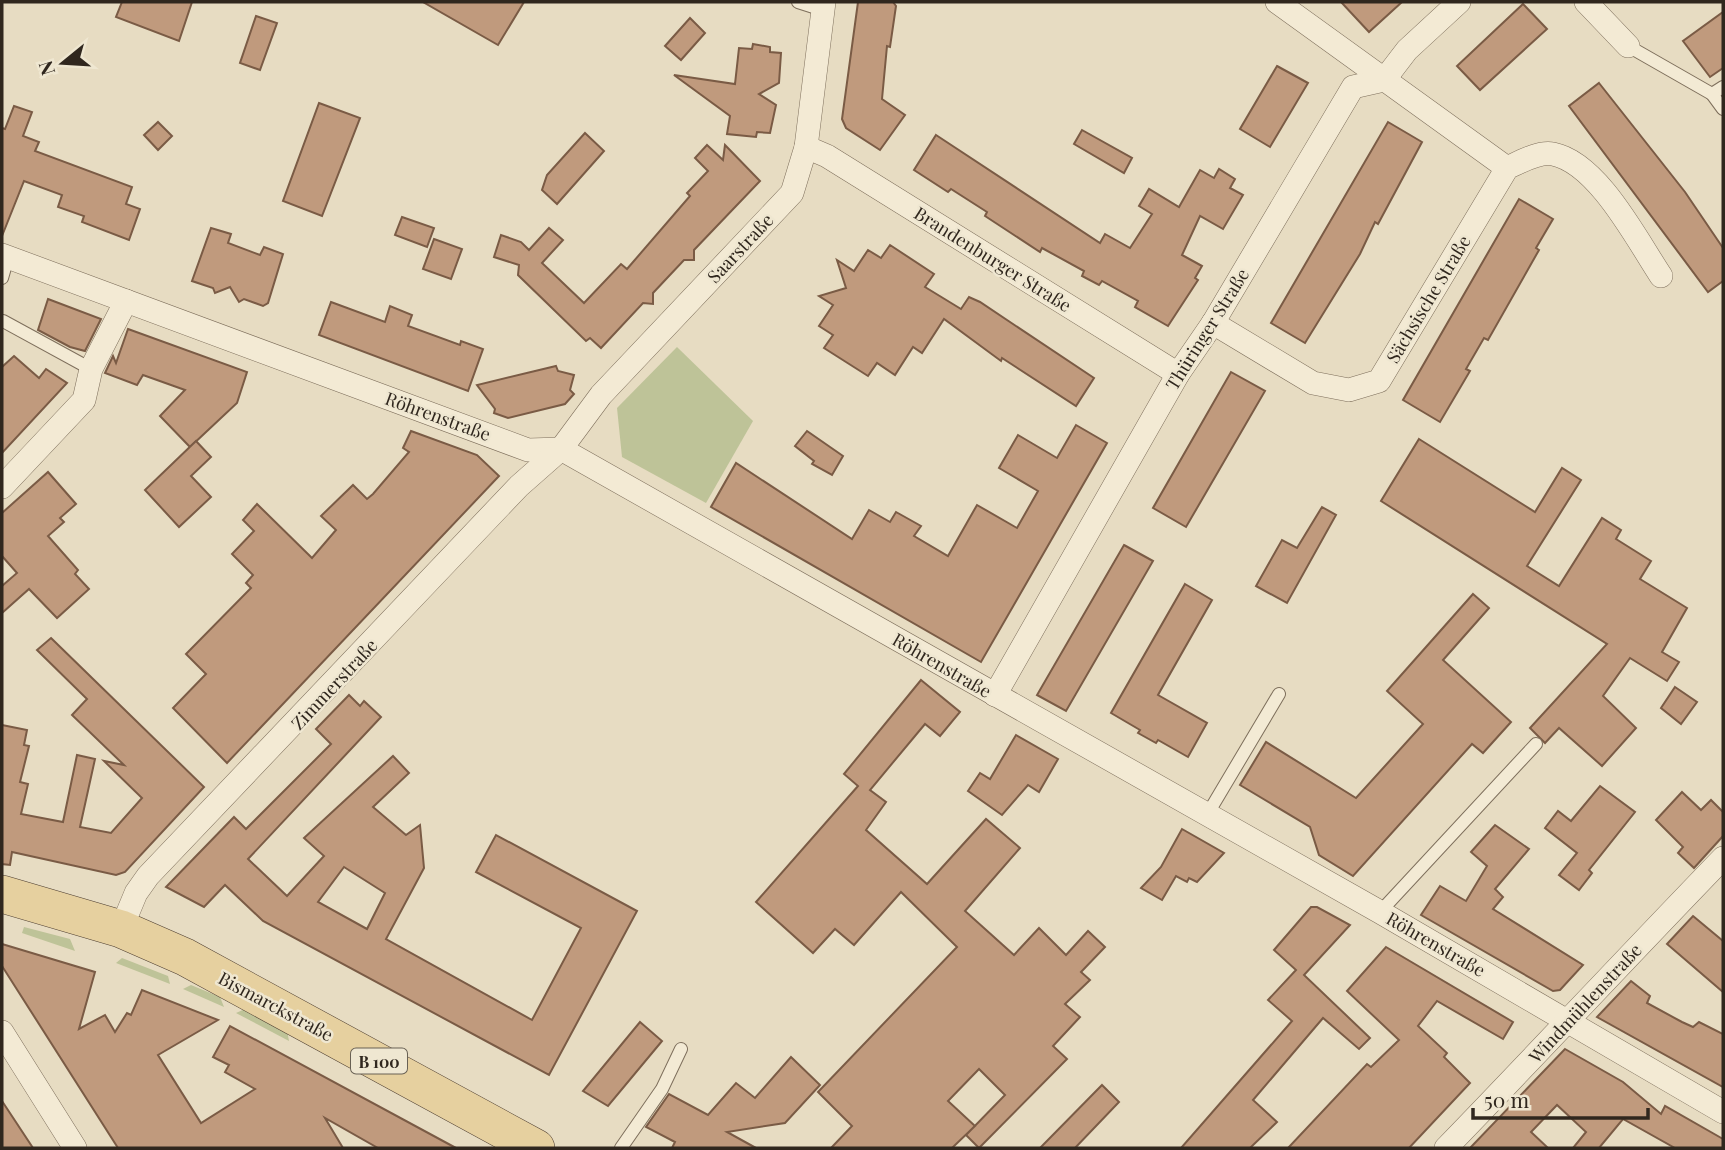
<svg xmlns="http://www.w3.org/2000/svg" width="1725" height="1150" viewBox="0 0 1725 1150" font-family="'Playfair Display',serif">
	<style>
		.green { fill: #bec398 }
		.building { fill: #c09a7d; stroke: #7a5b45; stroke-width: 2; fill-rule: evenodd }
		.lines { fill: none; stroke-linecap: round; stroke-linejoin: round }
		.service-casing { stroke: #7e6f5c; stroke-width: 14 }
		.minor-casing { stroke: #7e6f5c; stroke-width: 24 }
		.primary-casing { stroke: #4d3d30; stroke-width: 38 }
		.service { stroke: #f3ead4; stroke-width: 12 }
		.minor { stroke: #f3ead4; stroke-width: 23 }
		.primary { stroke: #e6d09f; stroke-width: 37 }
		.labels { text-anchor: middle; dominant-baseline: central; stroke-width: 5; stroke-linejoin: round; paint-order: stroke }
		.shield { fill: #efe7d1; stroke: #696154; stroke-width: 2 }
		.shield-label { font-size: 16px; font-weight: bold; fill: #30271e }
		.street-label { font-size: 18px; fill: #30271e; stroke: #efe7d1 }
	</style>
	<rect width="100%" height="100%" fill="#e7dcc2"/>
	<g class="green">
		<polygon points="677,347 753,421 706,503 622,457 617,408"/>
		<polygon points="24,927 70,939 75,951 22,933"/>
		<polygon points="122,958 168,976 170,984 116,963"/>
		<polygon points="191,985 220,997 224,1007 183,989"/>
		<polygon points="245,1009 287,1030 289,1041 236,1013"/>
	</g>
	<g class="building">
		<polygon points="122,2 192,2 179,41 116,17"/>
		<polygon points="423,2 524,2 498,45"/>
		<polygon points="858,2 893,2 896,6 890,47 887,46 882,99 905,115 880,150 846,128 842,119"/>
		<polygon points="1341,2 1402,2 1369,32"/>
		<polygon points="1523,4 1547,29 1480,90 1457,66"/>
		<polygon points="1723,12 1723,68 1710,77 1683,41"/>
		<polygon points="256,16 277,23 260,70 240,63"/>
		<polygon points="690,18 705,33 681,60 665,46"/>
		<polygon points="753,44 770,47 770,52 781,53 779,83 759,94 776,105 770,133 757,132 756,137 727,134 730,116 674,75 735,84 739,48 752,49"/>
		<polygon points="1277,66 1308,83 1270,147 1240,129"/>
		<polygon points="1599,83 1685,192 1723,248 1723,281 1708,292 1569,106"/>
		<polygon points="319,103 360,118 322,216 283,201"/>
		<polygon points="14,106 32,112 23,136 39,142 35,151 132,187 126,204 140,209 129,240 82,222 84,216 58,207 62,195 24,181 2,236 2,128 5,129"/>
		<polygon points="158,122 172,136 158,150 144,135"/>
		<polygon points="1388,122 1422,142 1378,224 1375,222 1360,254 1305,343 1271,323"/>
		<polygon points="1082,130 1132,158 1124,173 1074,144"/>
		<polygon points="585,133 604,151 557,204 542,190 547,175"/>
		<polygon points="936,135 1100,243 1105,234 1130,248 1152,214 1139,206 1149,189 1179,207 1200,170 1214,178 1219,169 1235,179 1230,188 1243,195 1223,229 1200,216 1182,255 1202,266 1195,278 1198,280 1168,326 1135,307 1138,301 1102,281 1099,285 1082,276 1084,271 1042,248 1040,252 985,216 987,212 951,189 948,192 914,170"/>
		<polygon points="707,145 723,160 725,145 760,181 694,250 694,260 684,260 653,293 653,304 643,303 601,348 590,338 586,341 518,275 519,265 494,257 501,235 521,242 529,250 549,228 563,240 542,263 584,303 621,264 627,269 690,196 687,193 708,171 695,158"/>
		<polygon points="1519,199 1553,219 1536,248 1539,250 1488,340 1484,338 1466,369 1470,371 1440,422 1403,400"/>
		<polygon points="402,217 434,228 427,247 395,235"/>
		<polygon points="211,228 231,234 228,243 260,255 264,247 283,254 268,303 263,306 244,299 239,302 230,287 215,293 213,288 192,281"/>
		<polygon points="434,239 462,249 451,279 423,269"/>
		<polygon points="890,245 934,274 925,287 961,309 969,297 980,302 1094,378 1076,406 1002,358 1001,361 944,319 922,353 913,347 895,375 877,363 868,376 824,348 833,335 819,326 833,305 819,296 846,288 837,260 854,271 868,250 881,258"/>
		<polygon points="48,299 101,319 85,351 70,347 38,330"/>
		<polygon points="331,302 385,322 390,306 412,315 408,326 460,345 461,341 483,349 468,391 319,335"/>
		<polygon points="128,329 247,372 237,403 190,447 160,416 185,390 143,375 137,385 105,373 113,356 116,363"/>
		<polygon points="14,356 39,378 46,369 67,383 2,453 2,367"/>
		<polygon points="556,366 558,371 574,375 570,390 574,394 565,404 508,418 494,413 495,409 477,385"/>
		<polygon points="1231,372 1265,391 1186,527 1153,508"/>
		<polygon points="1076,425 1107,443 981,662 711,507 736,463 852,539 869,510 890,522 896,512 921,526 914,536 948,556 977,505 1017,528 1038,491 999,468 1018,435 1057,458"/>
		<polygon points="411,431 477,455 499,476 227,763 173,708 206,674 186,654 251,588 246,583 253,575 232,554 254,531 243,520 257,504 312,558 336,530 321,516 353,485 367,499 373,494 409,452 403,448"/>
		<polygon points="807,431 843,456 832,475 812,464 814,461 795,446"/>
		<polygon points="1419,439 1535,512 1562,468 1581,480 1527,566 1559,586 1602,518 1621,530 1616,539 1651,561 1640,579 1687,608 1662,652 1679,662 1667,681 1630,658 1603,696 1636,728 1602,766 1559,728 1545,743 1530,728 1607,644 1381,501"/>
		<polygon points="196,441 211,457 191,476 211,497 179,527 145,490"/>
		<polygon points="48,472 76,504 60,518 64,522 48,536 78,570 75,574 89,589 57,618 29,589 2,613 2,586 17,573 2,556 2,513"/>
		<polygon points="1322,507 1336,515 1287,603 1256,586 1282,540 1297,548"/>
		<polygon points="1124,545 1153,561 1066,711 1037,695"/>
		<polygon points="1185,584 1212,600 1158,695 1207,723 1188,757 1158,740 1156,743 1138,733 1140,730 1111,713"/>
		<polygon points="1473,594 1489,608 1443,660 1511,722 1483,753 1472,744 1353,876 1319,855 1310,827 1240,785 1266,742 1356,798 1423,724 1387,691"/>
		<polygon points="51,638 204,787 125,872 116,875 12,852 10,865 2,864 2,725 27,730 24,745 29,746 20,782 28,784 21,814 63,822 77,755 95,759 80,827 111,833 142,798 104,761 124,765 72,715 87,699 37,650"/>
		<polygon points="921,680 960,712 940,736 925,724 870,790 886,802 866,830 927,884 986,819 1020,848 965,911 1014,955 1039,928 1066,955 1088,931 1105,947 1081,972 1090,980 1065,1004 1080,1017 1053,1046 1067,1059 979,1148 966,1135 1005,1095 979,1069 948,1101 975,1126 952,1148 831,1148 852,1126 818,1092 957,947 901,892 854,945 835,929 813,953 756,902 858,786 844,774"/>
		<polygon points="1675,687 1697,702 1681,724 1661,708"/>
		<path d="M349,695L360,706L364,701L381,717L248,859L287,896L324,856L304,838L393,756L409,773L373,807L406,835L420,825L424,868L386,939L532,1020L581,928L476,872L496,835L637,911L549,1075L263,921L225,885L204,907L166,887L234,817L246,829L331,744L316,729ZM344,867L385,893L367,929L318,902Z"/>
		<polygon points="1016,735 1058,759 1039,792 1028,785 1002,815 968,791 980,773 990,779"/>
		<polygon points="1600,786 1635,812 1589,870 1592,873 1579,890 1559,875 1577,853 1545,828 1558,811 1571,821"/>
		<polygon points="1682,792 1701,810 1711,800 1723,812 1723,836 1694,868 1678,853 1683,847 1656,820"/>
		<polygon points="1495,825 1529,849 1495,889 1503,897 1493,909 1583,965 1560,990 1553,991 1421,915 1440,886 1466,901 1487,866 1471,852"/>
		<polygon points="1182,829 1224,853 1197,882 1189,878 1187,882 1176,876 1162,900 1141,888 1161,867"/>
		<polygon points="1311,907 1317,907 1350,925 1304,975 1370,1038 1359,1049 1323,1018 1253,1100 1277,1122 1250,1148 1181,1148 1292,1021 1268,1000 1296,970 1274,950"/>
		<polygon points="1693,916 1723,941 1723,992 1667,944"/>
		<polygon points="2,944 95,972 79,1029 105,1015 115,1032 127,1013 131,1015 142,990 218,1020 158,1055 201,1123 255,1089 225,1072 229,1065 213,1057 230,1026 456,1148 378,1148 325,1118 343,1148 118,1148 2,966"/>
		<polygon points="1386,947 1513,1022 1503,1039 1437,1001 1418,1026 1447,1053 1444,1057 1470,1083 1409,1148 1288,1148 1367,1064 1371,1067 1399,1040 1347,991"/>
		<polygon points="1631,981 1650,996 1647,1003 1682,1022 1693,1027 1699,1022 1723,1034 1723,1087 1597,1017"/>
		<polygon points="640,1022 662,1041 608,1106 583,1091"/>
		<polygon points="1565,1049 1623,1082 1661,1114 1665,1106 1723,1139 1723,1148 1675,1148 1623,1119 1599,1148 1573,1148 1586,1132 1557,1105 1531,1132 1548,1148 1470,1148"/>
		<polygon points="791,1057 820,1085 785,1123 727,1132 756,1148 672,1148 675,1142 646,1127 669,1094 708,1115 736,1083 755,1098"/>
		<polygon points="1102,1085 1119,1102 1075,1148 1040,1148"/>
		<polygon points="2,1101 33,1148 2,1148"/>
	</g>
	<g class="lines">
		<g class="service-casing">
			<g id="service">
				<polyline points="798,2 823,10"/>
				<polyline points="1628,46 1712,94 1723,87"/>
				<polyline points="1712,94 1723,109"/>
				<polyline points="2,278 8,257"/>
				<polyline points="3,321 91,369"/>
				<polyline points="1207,815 1279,694"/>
				<polyline points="1380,912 1536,744"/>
				<polyline points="621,1148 662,1089 681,1049"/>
			</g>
		</g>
		<g class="minor-casing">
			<g id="minor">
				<polyline points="1277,2 1507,168"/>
				<polyline points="1586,2 1628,46"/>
				<polyline points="806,147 827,156 1178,374"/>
				<polyline points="2,255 528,450 561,449 1380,912 1723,1112"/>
				<path d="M1213,323L1313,383L1349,390L1379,381L1507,168C1520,162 1539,151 1553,154C1598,163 1637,240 1661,276"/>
				<polyline points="2,487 84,400 91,369 126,301"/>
				<polyline points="995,695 1178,374 1213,323 1353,87 1384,80 1407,50 1459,2"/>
				<polyline points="121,929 136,893 148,876 519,486 561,449 601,395 792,193 806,147 824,2"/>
				<polyline points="2,1032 75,1148"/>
				<path d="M1446,1148C1539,1052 1630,954 1723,858"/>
			</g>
		</g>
		<g class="primary-casing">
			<polyline id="primary" points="2,894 121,929 185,957 536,1148"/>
		</g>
		<use href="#service" class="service"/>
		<use href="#minor" class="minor"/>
		<use href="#primary" class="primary"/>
	</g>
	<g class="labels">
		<rect class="shield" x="351" y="1048.5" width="56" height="25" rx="5"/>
		<g class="shield-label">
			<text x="379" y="1061">B 100</text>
		</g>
		<g class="street-label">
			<text transform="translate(740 248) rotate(-47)">Saarstraße</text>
			<text transform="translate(993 259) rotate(32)">Brandenburger Straße</text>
			<text transform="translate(1428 299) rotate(-59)">Sächsische Straße</text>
			<text transform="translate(1207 329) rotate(-58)">Thüringer Straße</text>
			<text transform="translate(438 416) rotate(20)">Röhrenstraße</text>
			<text transform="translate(942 665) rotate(30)">Röhrenstraße</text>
			<text transform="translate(334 684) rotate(-47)">Zimmerstraße</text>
			<text transform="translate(1436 944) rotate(30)">Röhrenstraße</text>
			<text transform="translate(1585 1003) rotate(-47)">Windmühlenstraße</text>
			<text transform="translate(276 1006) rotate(28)">Bismarckstraße</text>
		</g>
	</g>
	<rect width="1725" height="1150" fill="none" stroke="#30271e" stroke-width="7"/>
	<g transform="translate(63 63) rotate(252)" stroke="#efe7d1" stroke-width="5" paint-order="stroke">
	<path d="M0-5L12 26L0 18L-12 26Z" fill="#30271e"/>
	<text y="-10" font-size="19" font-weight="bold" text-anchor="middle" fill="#30271e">N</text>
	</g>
	<path d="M1473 1108v10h175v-10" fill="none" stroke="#30271e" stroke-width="3.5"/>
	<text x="1484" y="1108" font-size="21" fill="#30271e" stroke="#efe7d1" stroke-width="5" paint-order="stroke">50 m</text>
</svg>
